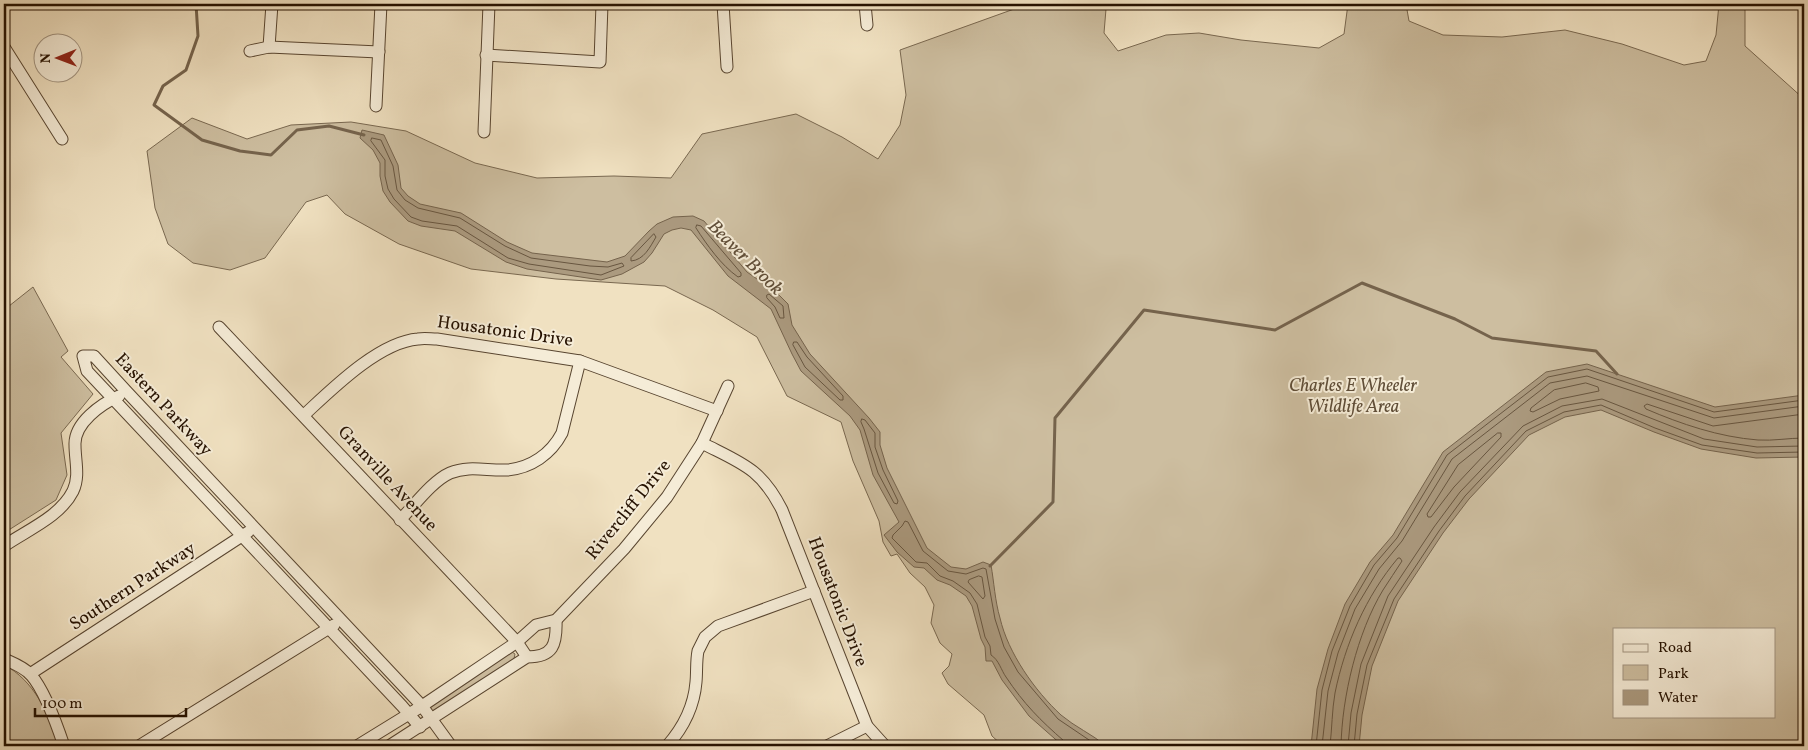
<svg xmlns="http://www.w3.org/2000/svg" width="1808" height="750" viewBox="0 0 1808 750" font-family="Vollkorn,serif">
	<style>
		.green { fill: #cdbea0; stroke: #796850; fill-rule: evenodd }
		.water { fill: #ab9a7f; stroke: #75634c }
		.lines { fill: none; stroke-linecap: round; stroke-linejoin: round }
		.shore { stroke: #685640; stroke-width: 1 }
		.stream { stroke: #75634c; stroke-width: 3 }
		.minor-casing { stroke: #584530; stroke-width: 13 }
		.minor { stroke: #f5ecd7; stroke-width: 11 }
		.labels { text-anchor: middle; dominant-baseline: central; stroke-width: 4; stroke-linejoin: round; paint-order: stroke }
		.street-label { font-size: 18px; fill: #251100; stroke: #f5ecd7 }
		.park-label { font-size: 18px; font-style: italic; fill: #604e38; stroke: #f5ecd7 }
		.water-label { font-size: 19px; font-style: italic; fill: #614f39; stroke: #f5ecd7 }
	</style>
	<rect width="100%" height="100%" fill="#f0e1c1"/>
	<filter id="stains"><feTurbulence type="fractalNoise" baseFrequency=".004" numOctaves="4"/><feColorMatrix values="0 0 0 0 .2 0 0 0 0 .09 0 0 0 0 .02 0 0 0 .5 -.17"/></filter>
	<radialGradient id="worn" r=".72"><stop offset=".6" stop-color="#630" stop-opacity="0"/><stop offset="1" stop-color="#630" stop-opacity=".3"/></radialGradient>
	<g class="green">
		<path d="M1028,4H1075L1106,9L1104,33L1118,51L1166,35L1199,33L1241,40L1319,48L1344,34L1348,4H1406L1409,21L1443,35L1502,37L1565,30L1622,44L1684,65L1706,61L1716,35L1719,4H1745V46L1804,99V746H1003L992,736L984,715L948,684L942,673L949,666L952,654L940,643L931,623L934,605L925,587L910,573L897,554L891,556L883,542L879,521L853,461L841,422L787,396L757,337L713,310L665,286L556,279L471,269L399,244L345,214L327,195L306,202L265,258L230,270L193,263L168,244L155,208L147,151L192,118L247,139L291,125L351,122L406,131L475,163L537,178L614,176L671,178L702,134L796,114L842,137L878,159L900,125L906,95L900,50ZM1614,629H1774V716H1614Z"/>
		<polygon points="33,287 68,351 61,357 93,394 61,433 67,475 56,500 4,533 4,310"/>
		<polygon points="512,652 515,654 513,663 434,711 431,711 429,706 432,703"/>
		<path d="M4,665C33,679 51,716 58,746H4Z"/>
	</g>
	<g class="water">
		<path d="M362,130L384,135L398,165L401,188L408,196L420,204L461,213L507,242L532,253L607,262L625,256L649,231L657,224L673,217L693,216L704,221L747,272L777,293L788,304L792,325L810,354L869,418L880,432V445L887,468L927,548L951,567L966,569L983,562L991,565C994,582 995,601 1000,618C1008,653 1035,691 1061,715C1075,727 1092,734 1106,746H1063L1029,716L1002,680L992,661H986L985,647L981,639L972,606L966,596L950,585L937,580L924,568L914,567L897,552L884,535L899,522L873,475L860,430L850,416L801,371L792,354L771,309L728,276L691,230L681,228L672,230L664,234L652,253L644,262L622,274L601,280L527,269L506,262L455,231L421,226L408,221L390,202L383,191L380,176V163L373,150L360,138Z"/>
		<polygon points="1587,364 1715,407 1804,395 1804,457 1756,458 1701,449 1654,432 1601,410 1565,417 1529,435 1469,499 1443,533 1398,601 1372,666 1362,715 1359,746 1311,746 1317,689 1328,649 1345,604 1370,562 1393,535 1443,452 1546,372"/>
	</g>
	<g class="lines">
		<g class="shore">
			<polygon points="372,138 381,140 393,166 397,190 405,200 418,208 460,218 505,246 531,258 590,266 608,267 622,263 624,266 601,275 529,264 508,258 457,226 422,221 411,217 394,199 388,189 385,176 385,160 371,141"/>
			<path d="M697,225L701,226L741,273V276L738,277C721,265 707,245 696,228Z"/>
			<path d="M654,234L656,237C650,247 644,260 631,261V258Z"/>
			<polygon points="767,295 769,294 783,306 784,318 780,318 775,307 767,298"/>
			<polygon points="794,342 797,342 807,357 843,396 843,400 840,400 805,367 793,345"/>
			<polygon points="1586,383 1598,387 1599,391 1560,399 1533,412 1530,411 1531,408 1554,390"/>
			<path d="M1804,414L1713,426L1647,404L1644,406L1646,409C1681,424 1719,437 1758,440C1773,441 1789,438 1804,438"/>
			<polygon points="862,419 865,420 875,433 875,447 883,470 898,501 897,504 894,503 878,473 864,429 861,422"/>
			<polygon points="1498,433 1501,433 1501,437 1454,487 1431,517 1428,517 1427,514 1458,465"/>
			<polygon points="979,576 982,577 985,596 983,599 968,582 969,580"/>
			<path d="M1066,746L1064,741C1040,720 1024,704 1006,677C1001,670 999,660 991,655L990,646L985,637L977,604L970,593L953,581L940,576L927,563L916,562L892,538L893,535L902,526L905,521L908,522L923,551L948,571L966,574L983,568L986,569L995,619L1004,647L1018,672L1058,719L1098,746"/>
			<polyline points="1316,746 1322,690 1332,651 1350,606 1374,565 1397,538 1447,455 1548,377 1587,369 1714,412 1804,400"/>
			<polyline points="1322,746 1328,691 1338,653 1355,609 1379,569 1402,541 1452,459 1550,383 1587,376 1714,418 1804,406"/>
			<path d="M1330,746C1332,729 1332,710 1335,693C1345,644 1366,596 1398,558H1400L1402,561C1396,571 1389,580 1383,590C1357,633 1342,697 1341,746"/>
			<polyline points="1348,746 1351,713 1361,664 1388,596 1434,527 1460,492 1523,426 1562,406 1602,399 1704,439 1757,447 1804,446"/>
			<polyline points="1354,746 1357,714 1367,665 1394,599 1439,531 1465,496 1526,431 1564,412 1601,405 1655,428 1702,445 1757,453 1804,452"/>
		</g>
		<g class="stream">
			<polyline points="196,4 198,36 186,70 163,86 154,105 202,140 240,151 271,155 297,130 329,126 364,135"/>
			<polyline points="990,566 1053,502 1055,418 1144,310 1275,330 1362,283 1455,319 1492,338 1596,351 1617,374"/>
		</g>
		<g class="minor-casing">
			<g id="minor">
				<polyline points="723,4 727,67"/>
				<polyline points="865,4 867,25"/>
				<polyline points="4,47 62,139"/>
				<polyline points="269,47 272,4"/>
				<polyline points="250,51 269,47 379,52"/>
				<polyline points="486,55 600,62 602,4"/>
				<polyline points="376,106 381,4"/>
				<polyline points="484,132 489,4"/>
				<polyline points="219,327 517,642 527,657"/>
				<path d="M304,415C332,389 379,342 418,339C424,338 431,339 437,339L580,361L717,411"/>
				<path d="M702,443C741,463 761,468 782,510L867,726L885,746"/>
				<path d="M400,520C414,506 432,481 450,473C469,465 487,471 507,470C531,468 551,454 562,433L580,361"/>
				<path d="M4,546C27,530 60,517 73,491C80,476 75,461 75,445C74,423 101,404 119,396"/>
				<path d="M4,659C13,663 24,667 31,675C45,691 57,725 64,746"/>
				<polyline points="30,674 248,532"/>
				<polyline points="420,727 402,706 87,371 83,356 94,356 127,392 422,706 451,746"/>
				<polyline points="139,746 334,625"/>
				<polyline points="357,746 422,706 517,642 536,625 556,620 624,549 667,497 702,443 728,386"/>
				<path d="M389,746L527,657C553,657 557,645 556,620"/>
				<path d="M667,746C683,728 694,707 696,682C697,672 696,661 698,651L705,637L718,626L814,591"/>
				<polyline points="827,746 867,726"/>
			</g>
		</g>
		<use href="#minor" class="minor"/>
	</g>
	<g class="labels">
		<g class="street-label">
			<text transform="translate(505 332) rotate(8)">Housatonic Drive</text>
			<text transform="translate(163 405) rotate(47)">Eastern Parkway</text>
			<text transform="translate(387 479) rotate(47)">Granville Avenue</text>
			<text transform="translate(629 510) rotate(-51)">Rivercliff Drive</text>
			<text transform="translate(133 587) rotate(-33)">Southern Parkway</text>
			<text transform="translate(837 602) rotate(69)">Housatonic Drive</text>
		</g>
		<g class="park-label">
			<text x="1353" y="386">Charles E Wheeler<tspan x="1353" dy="21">Wildlife Area</tspan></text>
		</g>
		<g class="water-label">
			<text transform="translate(745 258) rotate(45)">Beaver Brook</text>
		</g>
	</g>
	<rect width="1808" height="750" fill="none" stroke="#f0e1c1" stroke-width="20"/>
	<rect x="5" y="5" width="1798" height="740" fill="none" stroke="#251100" stroke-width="2.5"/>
	<rect x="10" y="10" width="1788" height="730" fill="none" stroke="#251100"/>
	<rect x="1613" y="628" width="162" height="90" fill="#f5ecd7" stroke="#a29481"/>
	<rect x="1623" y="644" width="25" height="8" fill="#f5ecd7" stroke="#a29481"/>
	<text x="1658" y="652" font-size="15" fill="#251100">Road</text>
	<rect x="1623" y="665" width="25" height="15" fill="#cdbea0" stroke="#a29481"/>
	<text x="1658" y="678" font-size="15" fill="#251100">Park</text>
	<rect x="1623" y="690" width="25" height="15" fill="#ab9a7f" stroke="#a29481"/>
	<text x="1658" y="702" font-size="15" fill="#251100">Water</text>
	<g transform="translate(58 58) rotate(269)"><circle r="24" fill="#f5ecd7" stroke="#a29481"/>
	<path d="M0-4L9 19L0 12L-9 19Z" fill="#8f2418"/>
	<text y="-8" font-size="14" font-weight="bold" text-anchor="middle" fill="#251100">N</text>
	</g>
	<path d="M35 708v8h151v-8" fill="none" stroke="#251100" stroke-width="2.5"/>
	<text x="42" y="708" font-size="15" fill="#251100" stroke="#f5ecd7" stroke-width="4" paint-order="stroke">100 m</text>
	<rect width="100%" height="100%" filter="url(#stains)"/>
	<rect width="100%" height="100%" fill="url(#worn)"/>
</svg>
